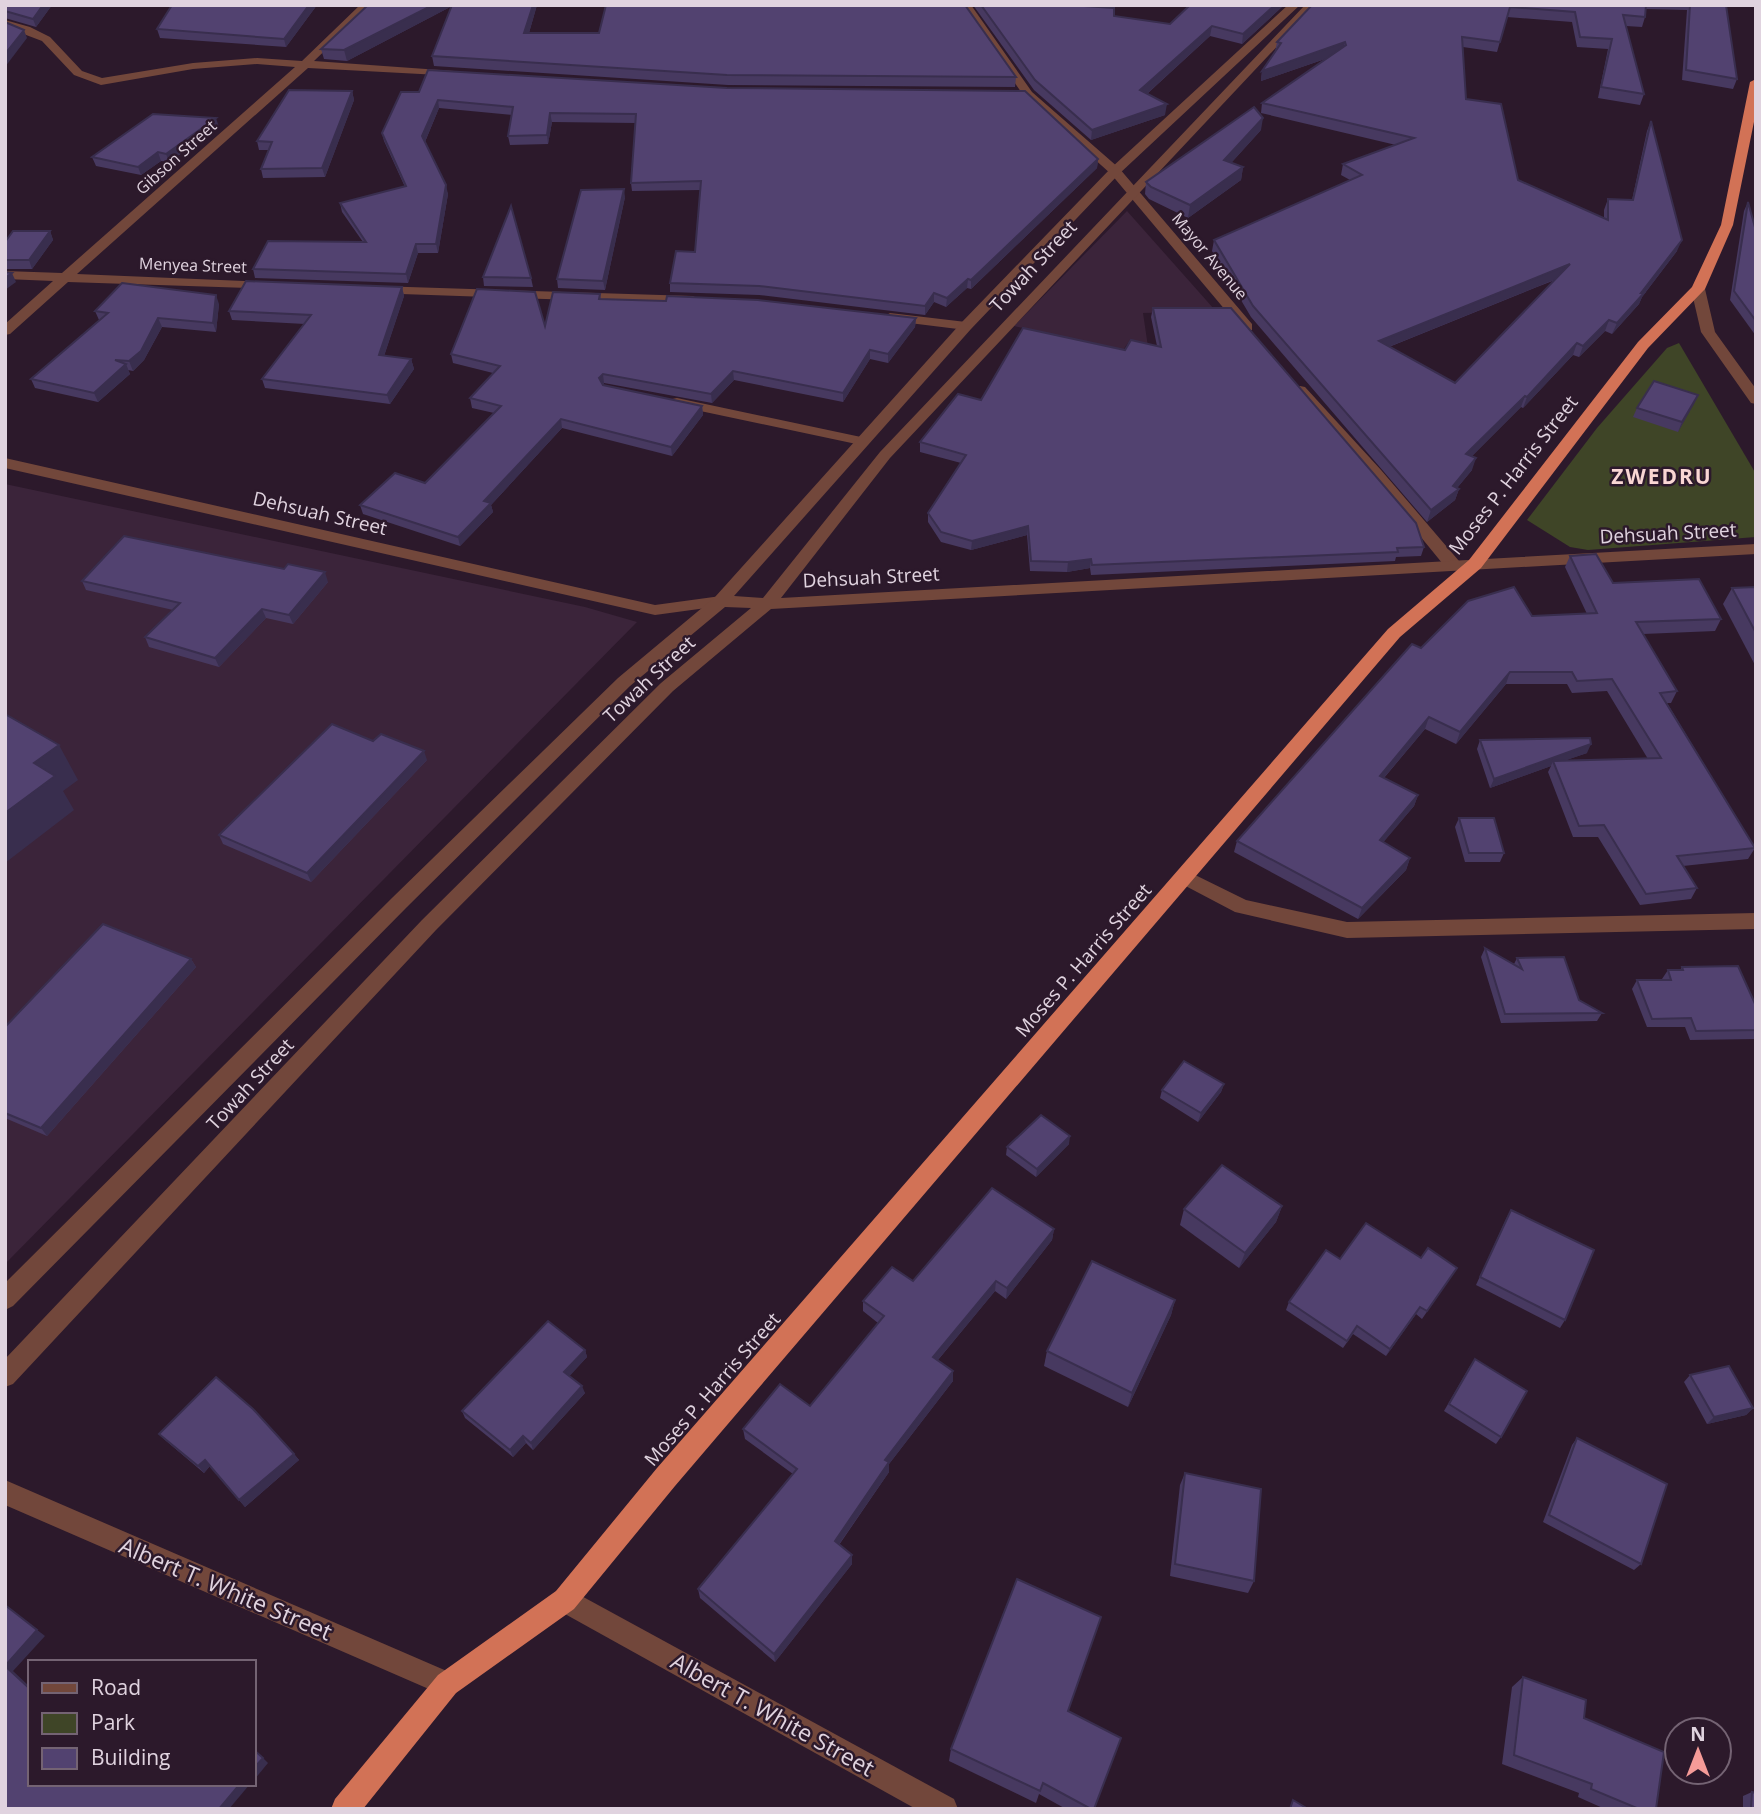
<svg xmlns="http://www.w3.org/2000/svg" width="1761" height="1814" viewBox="0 0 1761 1814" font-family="'Open Sans',sans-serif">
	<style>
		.built { fill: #3b243a }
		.green { fill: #3f4527 }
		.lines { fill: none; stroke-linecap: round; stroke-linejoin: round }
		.minor { fill: #72473b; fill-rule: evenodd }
		.tertiary { fill: #72473b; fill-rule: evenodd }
		.trunk { fill: #d27256; fill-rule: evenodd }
		.wall { fill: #473960; fill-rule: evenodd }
		.shaded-wall { fill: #392e4e }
		.building { fill: #524270; stroke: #392e4e; stroke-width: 2; fill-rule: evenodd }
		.labels { text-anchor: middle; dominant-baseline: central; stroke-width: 5; stroke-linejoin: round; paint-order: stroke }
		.far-street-label { font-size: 16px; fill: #e0d3df; stroke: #2c192b }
		.street-label { font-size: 19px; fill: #e0d3df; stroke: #2c192b }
		.far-district-label { font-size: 21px; font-weight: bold; letter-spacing: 2px; fill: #f9d6d3; stroke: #2c192b }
		.near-street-label { font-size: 23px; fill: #e0d3df; stroke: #2c192b }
	</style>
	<rect width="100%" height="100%" fill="#2c192b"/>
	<g class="built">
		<polygon points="1127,211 1222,318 1183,312 1143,313 1148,347 1128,343 1123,350 1014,326"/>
		<polygon points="5,484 585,607 637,622 5,1264"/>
	</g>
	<polygon class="green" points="1679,343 1756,474 1756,537 1588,550 1570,547 1527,520 1597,428 1667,348"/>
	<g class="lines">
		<g class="minor">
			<polygon points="360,5 372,5 314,61 454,71 458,72 458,76 308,68 77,274 270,282 277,286 275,289 68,282 10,334 5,335 5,324 53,281 5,279 5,271 62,273 295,67 257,64 193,69 101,85 74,75 42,41 5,27 5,20 30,27 50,37 82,71 102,78 193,63 257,58 302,61"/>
			<polygon points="960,5 971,5 1032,92 1119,168 1252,324 1252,330 1242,330 1111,174 1024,96"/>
			<polygon points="1698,285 1705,289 1715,332 1756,389 1756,404 1751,403 1701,332 1691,289"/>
			<polygon points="377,286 693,296 700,300 693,304 372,293 372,287"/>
			<polygon points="890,313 966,322 973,326 966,330 885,320 883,317"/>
			<polygon points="1300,386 1305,387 1381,470 1459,561 1461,565 1459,569 1447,569 1371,476 1295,393 1293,390"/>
			<polygon points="677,398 861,437 868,441 861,445 672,405 670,402 672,399"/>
			<polygon points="5,458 655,605 721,596 729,601 721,606 655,615 5,468"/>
			<polygon points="1185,870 1246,900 1347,922 1756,913 1756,929 1347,938 1235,912 1178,882 1176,877 1178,872"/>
			<polygon points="5,1480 456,1675 460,1684 456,1693 447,1697 438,1693 5,1505"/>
			<polygon points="565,1587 954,1799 958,1809 916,1809 556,1609 552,1600 556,1591"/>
		</g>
		<polygon class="tertiary" points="1288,5 1300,5 1119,174 971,329 734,596 763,598 880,452 1305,5 1316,5 890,458 781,598 1756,544 1756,554 771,609 673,691 436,930 13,1384 5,1387 5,1359 422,920 661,683 751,608 725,607 630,686 407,907 13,1306 5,1310 5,1283 393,897 618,678 715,597 961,323 1111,168"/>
		<polygon class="trunk" points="1756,79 1756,112 1733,225 1705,289 1648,348 1481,568 1400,637 675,1486 574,1609 456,1693 363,1809 331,1809 335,1799 438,1675 556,1591 657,1468 1388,629 1469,560 1638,342 1692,287 1721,225 1750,82"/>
	</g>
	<g class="wall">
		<polygon points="5,5 52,5 36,27 5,18"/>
		<polygon points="317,5 286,47 160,38 157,29"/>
		<polygon points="368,5 537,5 529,33 1016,77 1015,87 728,85 434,66 432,56 452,6 347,61 324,59 321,49"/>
		<polygon points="973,5 1069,5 1114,16 1170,24 1284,5 1242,44 1210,36 1147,94 1165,115 1091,140 1034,90"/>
		<path d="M1312,5H1726L1737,79L1733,89L1682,80L1687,10L1646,9L1645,17L1642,27L1626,26L1644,94L1640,105L1598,98L1608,49L1577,47L1572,22L1507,17L1497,52L1463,47L1466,99L1518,180L1604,219V210L1608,199L1632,200L1647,131L1651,121L1677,251L1642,297L1639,304L1612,334L1605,331L1579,357L1573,355L1523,408L1521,407L1471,457L1472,470L1457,488L1459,489L1455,500L1427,522L1251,317L1212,251L1214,240L1350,180L1341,175L1343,164L1396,145L1261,113L1262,103L1328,58L1261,81L1262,71L1275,52L1277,42ZM1555,280L1455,383L1389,347L1537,287Z"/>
		<polygon points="352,91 354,100 325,177 263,178 261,169 269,150 259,150 257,141"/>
		<polygon points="419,92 1098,159 1097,168 971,289 967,288 946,307 934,302 925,315 759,295 670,292 670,283 695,252 701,190 632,191 631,183 636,123 552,122 548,144 510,145 508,136 512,115 439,108 425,142 448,194 438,253 418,253 408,283 255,278 253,269 363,242 342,212 340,203 405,187 384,141 382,133"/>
		<polygon points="219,127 169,162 161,161 141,175 96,166 92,157"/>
		<polygon points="1261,130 1231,163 1243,167 1241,180 1188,218 1149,199 1145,194 1146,182"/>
		<polygon points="625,197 605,290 558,288 557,279"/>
		<polygon points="1748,202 1756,231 1756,336 1730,300 1744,211"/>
		<polygon points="50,231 53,240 32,269 5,269 5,242"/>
		<polygon points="483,277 531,278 533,287 484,286"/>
		<polygon points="402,287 404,296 384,356 411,359 414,369 390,404 265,388 262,379 305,324 232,320 229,311"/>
		<polygon points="600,294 601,299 916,318 915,327 888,363 870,359 843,402 734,380 712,403 604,383 603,385 702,406 703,415 672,456 562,428 491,505 493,512 460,546 363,514 360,505 425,483 494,413 472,408 470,398 493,373 453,363 451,354 545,326"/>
		<polygon points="219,304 216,332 162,327 144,360 133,371 128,370 130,374 98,402 35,388 31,379 99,320 95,311"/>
		<polygon points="1153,308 1424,547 1421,556 1396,557 1395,561 1091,575 1090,568 1067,572 1030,571 1027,535 971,550 941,542 928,522 928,513 961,463 920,452 920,442 981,400 1125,350 1157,346 1151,317"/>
		<polygon points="1698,395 1678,432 1633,417 1637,408"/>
		<polygon points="1570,556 1613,583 1721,619 1715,631 1643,634 1677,691 1671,703 1667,703 1755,848 1748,859 1683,866 1697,888 1691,899 1640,905 1598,837 1573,837 1548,772 1551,766 1490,788 1477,749 1480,740 1587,753 1566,760 1648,759 1607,691 1572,693 1567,684 1506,684 1456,744 1425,729 1384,778 1418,795 1414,806 1383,842 1410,858 1406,870 1358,919 1234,852 1237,841 1421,648 1532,616 1587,614 1565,567"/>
		<polygon points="82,581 328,582 293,624 266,618 219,667 149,647 145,637 173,610 86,590"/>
		<polygon points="1756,587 1756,667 1723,604 1732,588"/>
		<polygon points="427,760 311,882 223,844 219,835"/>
		<polygon points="1459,818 1504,853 1500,862 1465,862 1455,827"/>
		<polygon points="1485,948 1514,964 1517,958 1579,1000 1602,1013 1597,1021 1501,1023 1481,957"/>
		<polygon points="191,959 196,967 47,1136 5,1118 5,1027"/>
		<polygon points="1682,967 1756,1006 1756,1039 1690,1040 1685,1027 1647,1027 1632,989 1637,980 1663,980 1662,979 1668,970 1680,970"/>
		<polygon points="1224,1084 1221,1092 1198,1122 1160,1098 1162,1090"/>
		<polygon points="1069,1144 1036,1177 1006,1155 1007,1147"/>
		<polygon points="1282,1206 1276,1222 1239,1268 1180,1225 1184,1209"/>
		<polygon points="1511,1210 1565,1320 1560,1328 1476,1285 1507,1217"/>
		<polygon points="1054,1229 1052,1240 1006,1299 995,1291 938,1360 953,1381 889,1464 889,1472 839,1545 852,1564 775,1662 700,1598 698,1589 793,1474 745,1439 743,1429 810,1406 878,1323 863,1311 863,1301"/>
		<polygon points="1421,1258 1457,1268 1422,1319 1416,1314 1386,1356 1353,1334 1343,1348 1286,1310 1289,1302 1340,1259"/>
		<polygon points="1175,1300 1171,1315 1128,1407 1044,1366 1047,1351"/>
		<polygon points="585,1350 587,1357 569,1376 585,1393 533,1450 526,1443 513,1457 465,1418 462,1411"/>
		<polygon points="1470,1366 1501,1437 1496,1444 1444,1411"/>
		<polygon points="1690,1375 1753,1408 1746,1415 1707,1424 1684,1382"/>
		<polygon points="159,1434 294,1454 299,1460 245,1507 210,1466 204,1473 165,1440"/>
		<polygon points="1577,1438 1641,1564 1634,1570 1543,1522 1572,1445"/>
		<polygon points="1185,1473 1254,1581 1248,1593 1170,1576 1180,1485"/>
		<polygon points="1523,1677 1584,1718 1656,1809 1605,1809 1578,1797 1579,1793 1502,1764 1512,1687"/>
		<polygon points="1068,1711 1094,1809 1066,1809 1039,1794 1036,1803 949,1761 951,1749"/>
		<polygon points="1752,1792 1756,1809 1743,1809 1743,1796"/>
	</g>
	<g class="shaded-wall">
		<polygon points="43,5 52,5 36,27 33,19"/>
		<polygon points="309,5 317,5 286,47 284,39"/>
		<polygon points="433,5 454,5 347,61 344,50"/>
		<polygon points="533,5 537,5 526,43 524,33"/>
		<polygon points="1275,5 1284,5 1242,44 1243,34"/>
		<polygon points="1212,26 1210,36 1139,101 1140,90"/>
		<polygon points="24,30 27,38 5,67 5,54"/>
		<polygon points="1345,42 1342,53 1261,81 1262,71"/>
		<polygon points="352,91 354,100 325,177 322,168"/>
		<polygon points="438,100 439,108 424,144 422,136"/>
		<polygon points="1167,104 1165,115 1091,140 1092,130"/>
		<polygon points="550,113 552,122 548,144 547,135"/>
		<polygon points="216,118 219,127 169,162 166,154"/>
		<polygon points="1263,118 1261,130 1222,173 1224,160"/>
		<polygon points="158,152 161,161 141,175 138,167"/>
		<polygon points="1098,159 1097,168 971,289 971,280"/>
		<polygon points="1243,167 1241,180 1188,218 1190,205"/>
		<polygon points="446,185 448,194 438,253 436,244"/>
		<polygon points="624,189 625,197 605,290 603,281"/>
		<polygon points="50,231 53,240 32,269 29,260"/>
		<polygon points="1682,240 1677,251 1642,297 1639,304 1612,334 1617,323"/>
		<polygon points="416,244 418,253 408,283 406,274"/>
		<polygon points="1570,264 1566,275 1376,352 1379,341"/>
		<polygon points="12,273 16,282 5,290 5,278"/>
		<polygon points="968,279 967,288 946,307 947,298"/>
		<polygon points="402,287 404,296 381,365 379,355"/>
		<polygon points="934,293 934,302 925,315 925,306"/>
		<polygon points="216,295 219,304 216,332 213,323"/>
		<polygon points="158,318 162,327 144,360 133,371 129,361"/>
		<polygon points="916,318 915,327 888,363 888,354"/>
		<polygon points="1609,320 1605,331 1579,357 1583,346"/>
		<polygon points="1577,343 1573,355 1523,408 1527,397"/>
		<polygon points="870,350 870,359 843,402 843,393"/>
		<polygon points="411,359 414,369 390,404 387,395"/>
		<polygon points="126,364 130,374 98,402 94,393"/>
		<polygon points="733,371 734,380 712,403 711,394"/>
		<polygon points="603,374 604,383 601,388 599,378"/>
		<polygon points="1698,395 1694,404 1678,432 1682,422"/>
		<polygon points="1525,396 1521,407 1462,466 1466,454"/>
		<polygon points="702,406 703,415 672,456 671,447"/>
		<polygon points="561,419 562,428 491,505 493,512 460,546 458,537 484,501"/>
		<polygon points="1476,458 1472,470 1452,494 1459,489 1455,500 1427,522 1431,510"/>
		<polygon points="1028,526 1027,535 971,550 972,541"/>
		<polygon points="1091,559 1090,568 1067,572 1068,562"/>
		<polygon points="325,572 328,582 293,624 289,615"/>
		<polygon points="262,609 266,618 219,667 215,658"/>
		<polygon points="1510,672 1506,684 1456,744 1460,732"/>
		<polygon points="1429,717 1425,729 1376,787 1380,776"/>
		<polygon points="1591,744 1587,753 1555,764 1553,761 1551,766 1490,788 1494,779"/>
		<polygon points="59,745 78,780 63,791 74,810 5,863 5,813 34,763"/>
		<polygon points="424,751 427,760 311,882 307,873"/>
		<polygon points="1418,795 1414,806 1376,851 1380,840"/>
		<polygon points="1410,858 1406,870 1358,919 1362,908"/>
		<polygon points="191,959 196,967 47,1136 41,1128"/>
		<polygon points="1224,1084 1221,1092 1198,1122 1201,1113"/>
		<polygon points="1070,1136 1069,1144 1036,1177 1037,1169"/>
		<polygon points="1282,1206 1276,1222 1239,1268 1245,1253"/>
		<polygon points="1054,1229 1052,1240 1006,1299 1007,1288"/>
		<polygon points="996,1281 995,1291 932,1367 933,1357"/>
		<polygon points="1175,1300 1171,1315 1128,1407 1132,1393"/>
		<polygon points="1420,1307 1416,1314 1386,1356 1390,1349"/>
		<polygon points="585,1350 587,1357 567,1379 564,1372"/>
		<polygon points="953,1371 953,1381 889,1464 889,1472 835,1550 835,1541 885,1460"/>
		<polygon points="582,1386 585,1393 533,1450 531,1443"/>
		<polygon points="1753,1408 1746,1415 1707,1424 1714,1417"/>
		<polygon points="523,1436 526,1443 513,1457 510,1450"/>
		<polygon points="294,1454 299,1460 245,1507 239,1500"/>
		<polygon points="205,1460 210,1466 204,1473 198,1466"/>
		<polygon points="852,1555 852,1564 775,1662 774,1654"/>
		<polygon points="5,1605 45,1636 13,1671 30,1687 30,1689 5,1666"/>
		<polygon points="254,1749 268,1763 254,1780"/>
		<polygon points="240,1784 250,1784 229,1809 219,1809"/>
	</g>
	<g class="building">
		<polygon points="5,5 43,5 33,19 5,11"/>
		<polygon points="172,5 309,5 284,39 157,29"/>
		<polygon points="368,5 433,5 344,50 321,49"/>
		<polygon points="452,5 533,5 524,33 599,33 606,5 965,5 1016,77 727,75 432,56"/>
		<polygon points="981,5 1069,5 1114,8 1114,16 1170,24 1190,5 1275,5 1243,34 1212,26 1140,90 1167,104 1092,130 1035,80"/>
		<path d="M1312,5H1646L1645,17L1623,15L1644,94L1601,87L1612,39L1580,37L1575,12L1510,7L1500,42L1462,37L1466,99L1501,104L1518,180L1608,220V199L1633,200L1651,121L1682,240L1641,293H1644L1617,323L1609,320L1583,346L1577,343L1527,397L1525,396L1466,454L1476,458L1453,486L1459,489L1431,510L1253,306L1214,240L1362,175L1343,164L1414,138L1262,103L1346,45L1345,42L1262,71L1281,43L1277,42ZM1570,264L1455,383L1379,341Z"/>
		<polygon points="1690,5 1726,5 1737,79 1686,70"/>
		<polygon points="5,22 24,30 5,54"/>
		<polygon points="428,70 727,88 1025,91 1098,159 971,280 968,279 947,298 934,293 925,306 759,286 670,283 676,251 695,252 701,181 631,183 636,114 550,113 547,135 508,136 513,107 438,100 422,136 446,185 436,244 416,244 406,274 253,269 268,241 366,242 340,203 406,186 382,133 401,92 419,92"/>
		<polygon points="289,90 352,91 322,168 261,169 272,142 257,141"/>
		<polygon points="1254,107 1263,118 1224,160 1243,167 1190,205 1151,187 1146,182"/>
		<polygon points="153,114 216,118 166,154 158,152 138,167 92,157"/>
		<polygon points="624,189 603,281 557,279 581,190"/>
		<polygon points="1748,202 1756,231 1756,321 1734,291"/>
		<polygon points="511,206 531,278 483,277"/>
		<polygon points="13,231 50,231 29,260 5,260 5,242"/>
		<polygon points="5,272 12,273 5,278"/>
		<polygon points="246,281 402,287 379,355 411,359 387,395 262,379 311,315 229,311"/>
		<polygon points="122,283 216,295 213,323 158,318 141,351 129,361 115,360 126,364 94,393 31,379 108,313 95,311"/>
		<polygon points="477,289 535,292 545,326 553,292 600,294 599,299 666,301 667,296 758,300 916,318 888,354 870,350 843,393 733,371 711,394 603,374 599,378 603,385 702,406 671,447 561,419 484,501 491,503 458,537 360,505 395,473 425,483 501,406 470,398 500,366 451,354"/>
		<polygon points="1153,308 1231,308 1416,523 1424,547 1397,548 1398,552 1092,565 1091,559 1068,562 1031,561 1028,526 972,541 941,532 928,513 966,455 920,442 958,394 981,400 1023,328 1125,350 1131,340 1161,347"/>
		<polygon points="1654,381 1698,395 1682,422 1637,408"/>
		<polygon points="124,536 284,569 288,564 325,572 289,615 262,609 215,658 145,637 180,603 82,581"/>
		<polygon points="1596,554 1613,583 1699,579 1721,619 1636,622 1677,691 1660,693 1755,848 1677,856 1697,888 1646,894 1604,825 1579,826 1553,761 1661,758 1612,679 1577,681 1572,672 1510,672 1460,732 1429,717 1380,776 1418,795 1380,840 1410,858 1362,908 1237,841 1412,644 1421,648 1468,601 1514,587 1532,616 1597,613 1570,556"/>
		<polygon points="1756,587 1756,633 1732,588"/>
		<polygon points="5,714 59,745 34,763 55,776 5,813"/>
		<polygon points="332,724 373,741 381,734 424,751 307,873 219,835"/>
		<polygon points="1590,738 1591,744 1494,779 1480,740"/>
		<polygon points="1459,818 1494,818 1504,853 1469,853"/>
		<polygon points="103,924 191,959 41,1128 5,1113 5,1027"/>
		<polygon points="1485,948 1522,969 1517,958 1564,957 1579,1000 1602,1013 1505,1014"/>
		<polygon points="1738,966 1756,1006 1756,1030 1696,1031 1691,1018 1652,1019 1637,980 1671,980 1668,970 1683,970 1682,967"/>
		<polygon points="1184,1061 1224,1084 1201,1113 1162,1090"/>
		<polygon points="1041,1115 1070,1136 1037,1169 1007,1147"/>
		<polygon points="1222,1165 1282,1206 1245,1253 1184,1209"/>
		<polygon points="992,1188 1054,1229 1007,1288 996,1281 933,1357 953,1371 885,1460 889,1462 835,1541 852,1555 774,1654 698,1589 797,1469 743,1429 780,1384 810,1406 884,1316 863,1301 892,1267 913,1281"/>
		<polygon points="1511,1210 1594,1250 1565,1320 1480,1277"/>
		<polygon points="1366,1223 1421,1258 1428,1248 1457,1268 1427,1311 1420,1307 1390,1349 1357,1326 1347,1341 1289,1302 1326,1250 1340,1259"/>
		<polygon points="1092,1261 1175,1300 1132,1393 1047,1351"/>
		<polygon points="548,1321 585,1350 564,1372 582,1386 531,1443 523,1436 510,1450 462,1411"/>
		<polygon points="1475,1359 1527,1391 1501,1437 1449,1404"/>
		<polygon points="1729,1366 1753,1408 1714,1417 1690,1375"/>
		<polygon points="216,1377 253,1409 294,1454 239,1500 205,1460 198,1466 159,1434"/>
		<polygon points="1577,1438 1667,1484 1641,1564 1549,1515"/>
		<polygon points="1185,1473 1261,1489 1254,1581 1175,1564"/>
		<polygon points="1017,1579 1101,1617 1068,1711 1121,1738 1094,1809 1091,1809 1043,1783 1040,1791 951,1749"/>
		<polygon points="5,1605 37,1630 5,1666 30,1689 30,1784 240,1784 219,1809 5,1809"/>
		<polygon points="1523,1677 1586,1700 1584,1718 1664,1752 1656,1809 1639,1809 1591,1789 1592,1784 1514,1755"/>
		<polygon points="254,1750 263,1758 254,1768"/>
		<polygon points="1752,1792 1756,1793 1756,1809 1751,1809"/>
		<polygon points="1293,1800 1308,1809 1290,1809"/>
	</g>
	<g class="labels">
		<g class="far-street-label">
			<text transform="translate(176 157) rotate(-42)">Gibson Street</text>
			<text transform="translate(1210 256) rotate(50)">Mayor Avenue</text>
			<text transform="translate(193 265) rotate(2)">Menyea Street</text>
		</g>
		<g class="street-label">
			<text transform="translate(1033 266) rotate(-47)">Towah Street</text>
			<text transform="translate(1513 475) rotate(-52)">Moses P. Harris Street</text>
			<text transform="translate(320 513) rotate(13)">Dehsuah Street</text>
			<text transform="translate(1668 533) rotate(-3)">Dehsuah Street</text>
			<text transform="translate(871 577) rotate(-3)">Dehsuah Street</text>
			<text transform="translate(649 679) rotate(-43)">Towah Street</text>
			<text transform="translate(1083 960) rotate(-49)">Moses P. Harris Street</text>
			<text transform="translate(250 1084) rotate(-47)">Towah Street</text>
			<text transform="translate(712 1389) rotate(-49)">Moses P. Harris Street</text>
		</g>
		<g class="far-district-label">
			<text x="1662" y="476">ZWEDRU</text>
		</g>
		<g class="near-street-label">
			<text transform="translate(226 1588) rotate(23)">Albert T. White Street</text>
			<text transform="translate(773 1714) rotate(29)">Albert T. White Street</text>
		</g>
	</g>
	<rect width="1761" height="1814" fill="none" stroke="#e0d3df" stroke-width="14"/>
	<rect x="28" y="1660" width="228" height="126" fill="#2c192b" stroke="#746373" stroke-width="2"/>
	<rect x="42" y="1683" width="35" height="10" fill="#72473b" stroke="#746373" stroke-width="2"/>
	<text x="91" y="1695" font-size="21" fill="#e0d3df">Road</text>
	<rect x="42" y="1713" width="35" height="21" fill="#3f4527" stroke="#746373" stroke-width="2"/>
	<text x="91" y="1730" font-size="21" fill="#e0d3df">Park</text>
	<rect x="42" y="1748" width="35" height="21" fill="#524270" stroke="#746373" stroke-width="2"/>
	<text x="91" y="1765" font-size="21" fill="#e0d3df">Building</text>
	<g transform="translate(1698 1751)"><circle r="33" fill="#2c192b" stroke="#746373" stroke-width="2"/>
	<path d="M0-5L12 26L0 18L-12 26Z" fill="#f59b98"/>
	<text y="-10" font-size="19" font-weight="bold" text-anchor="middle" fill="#e0d3df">N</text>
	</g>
</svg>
